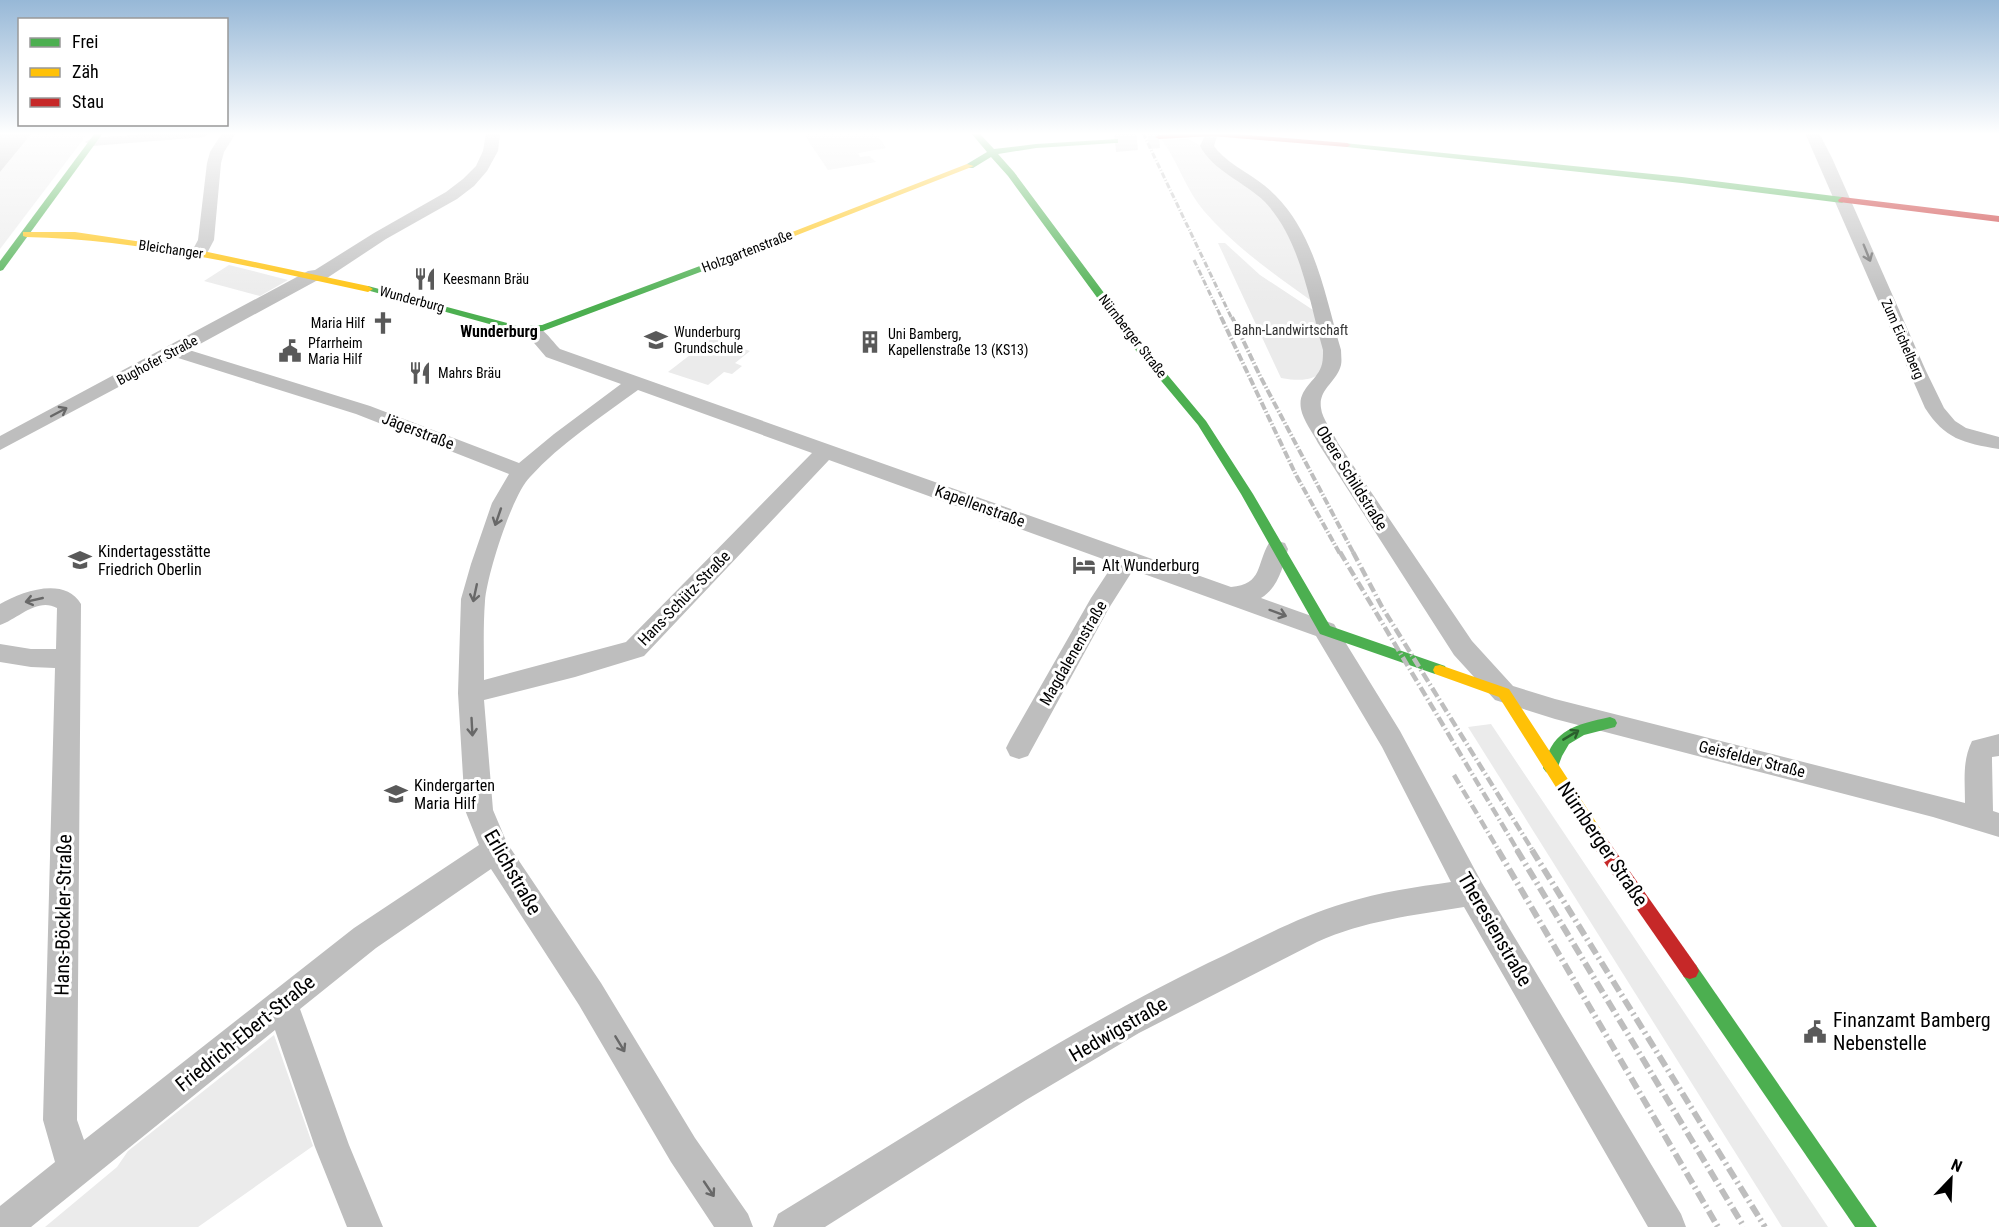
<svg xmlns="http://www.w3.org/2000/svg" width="1999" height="1227" viewBox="0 0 1999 1227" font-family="'Roboto Condensed',sans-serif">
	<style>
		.green { fill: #ebebeb }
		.water { fill: #bebebe }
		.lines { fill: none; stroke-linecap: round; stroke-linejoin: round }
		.secondary-tunnel { stroke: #d9d9d9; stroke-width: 22; stroke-dasharray: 22 11; stroke-linecap: butt }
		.street { fill: #bebebe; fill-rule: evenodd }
		.fast { fill: #4caf50; fill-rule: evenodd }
		.slow { fill: #ffc107; fill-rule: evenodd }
		.jam { fill: #c62828; fill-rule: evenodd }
		.rail-far3 { stroke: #bebebe; stroke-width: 3; stroke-dasharray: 6 2 1 2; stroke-linecap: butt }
		.rail-far2 { stroke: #bebebe; stroke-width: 4; stroke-dasharray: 8 2 1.5 2; stroke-linecap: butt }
		.rail-far1 { stroke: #bebebe; stroke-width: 4.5; stroke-dasharray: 10 3 1.5 3; stroke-linecap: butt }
		.rail { stroke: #bebebe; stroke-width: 6; stroke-dasharray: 12 4 2 4; stroke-linecap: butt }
		.oneway { stroke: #686868 }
		.oneway2 { stroke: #2a602c }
		.labels { text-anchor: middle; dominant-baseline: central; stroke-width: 6; stroke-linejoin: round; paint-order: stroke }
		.far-street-label { font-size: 14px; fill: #000; stroke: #fff }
		.far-poi-label { font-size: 14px; fill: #000; stroke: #fff; text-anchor: start }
		.far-park-label { font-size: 14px; fill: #323232; stroke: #fff }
		.far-quarter-label { font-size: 16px; font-weight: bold; fill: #000; stroke: #fff }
		.street-label { font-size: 16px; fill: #000; stroke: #fff }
		.poi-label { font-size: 16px; fill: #000; stroke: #fff; text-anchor: start }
		.near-street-label { font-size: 20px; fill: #000; stroke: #fff }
		.near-poi-label { font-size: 20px; fill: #000; stroke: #fff; text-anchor: start }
	</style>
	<rect width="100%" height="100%" fill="#fff"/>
	<g class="green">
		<polygon points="32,133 88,133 0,249 0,172"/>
		<polygon points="803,133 876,133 886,148 858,153 860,157 869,156 876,162 828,170"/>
		<path d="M1188,139L1200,145L1208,156L1252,187L1288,226L1313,302C1275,275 1235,247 1204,211C1186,190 1178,162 1162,140Z"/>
		<path d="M1218,243H1225L1260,275L1316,312C1326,349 1341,389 1281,378Z"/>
		<polygon points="229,265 288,280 260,296 204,281"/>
		<polygon points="712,338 750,351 735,363 742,366 732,374 724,372 708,385 668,372"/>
		<polygon points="1491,724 1828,1227 1782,1227 1468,727"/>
		<polygon points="274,1035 313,1146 198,1227 45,1227 117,1167 128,1151"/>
	</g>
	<polygon class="water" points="0,133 32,133 0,172"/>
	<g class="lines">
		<polyline class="secondary-tunnel" points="1115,141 1159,137"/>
		<g class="street">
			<polygon points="157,133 211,133 204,137 92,146 85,142 92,138"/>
			<polygon points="222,133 236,133 224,152 221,163 214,240 205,257 199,258 191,253 198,240 207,163 210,152"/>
			<path d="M486,133H500L498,151L487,171L474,186L457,199L386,239L324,280L316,281L189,350L370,406L519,463L554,434L621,384L546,357L523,330L526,326C541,322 550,339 560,349L1231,587C1263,584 1256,565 1269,543L1277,541L1285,543L1288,549C1283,567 1278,588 1261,598L1334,624L1400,731L1482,883L1681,1214L1686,1227H1648L1464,907C1414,915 1363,921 1317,942L1139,1033L1026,1100L825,1227H773L778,1214C920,1128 1059,1036 1208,963C1253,942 1297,917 1345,903C1380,892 1416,887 1451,882L1382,747L1316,636L1133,570L1109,608L1028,756L1019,759L1010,756L1006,748L1010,740L1091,598L1114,563L829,460L644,656L575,677L484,700L493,810L507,843L601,983L695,1138L748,1214L753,1227H714L671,1162L579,1005L491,869L376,948L300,1009L349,1145L383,1227H347L315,1147L275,1030L31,1227H0V1206L55,1162L43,1120L55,668L31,667L0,662V644L31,649H56L57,608C37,597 18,619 0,625V604C22,591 65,576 81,604L77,1120L84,1140L354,928L479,845L465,810L458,693L461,599L471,564L492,503L509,474L356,414L175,357L0,450V436L308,271L315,270L374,233L446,192L463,179L476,166L483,151ZM638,390L812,453L626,642L484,680C484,654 483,627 485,601C487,575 512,495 530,477C561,443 601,417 638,390Z"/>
			<path d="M1206,133H1218L1214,146L1217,150C1233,168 1258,177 1275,195C1316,236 1325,296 1341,350C1341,355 1342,360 1341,365C1337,382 1318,389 1321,408C1322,419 1333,432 1338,443L1472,641L1513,686L1555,699L1965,803C1965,782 1962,761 1972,741L1999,734V756L1992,757V761L1993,811L1999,813V837L1933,817L1555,719L1495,700L1454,655L1318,443C1313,433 1303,420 1301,409C1297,388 1318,381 1322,364C1323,360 1323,354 1323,350C1309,301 1301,240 1265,202C1245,182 1214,172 1200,146Z"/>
			<path d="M1805,133H1819L1832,158L1926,371L1944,408L1955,421L1966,428L1999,437V449C1963,443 1945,439 1925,408Z"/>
		</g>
		<g class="fast">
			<polygon points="95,133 103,133 3,270 0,271 0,261"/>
			<polygon points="971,133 979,133 994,149 1036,144 1118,139 1118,143 1115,143 1036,148 998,154 1014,172 1145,348 1206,421 1253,494 1330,626 1445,666 1447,670 1445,674 1435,674 1320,634 1241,494 1198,425 1137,352 1008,176 991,157 973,168 967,168 967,164 987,152"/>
			<polygon points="1344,143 1682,177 1842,197 1846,200 1842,203 1682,183 1347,147 1343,145"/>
			<polygon points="756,245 759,246 759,250 543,331 518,332 363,289 368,286 518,326 542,325"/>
			<path d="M1610,717L1615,719L1617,723L1615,727L1584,735L1569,744L1562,756L1556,772L1551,774L1546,772L1543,768C1553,729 1574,725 1610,717Z"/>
			<polygon points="1690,963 1696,965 1877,1227 1855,1227 1684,977 1681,971 1684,965"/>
		</g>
		<g class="slow">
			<polygon points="967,164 974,166 759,250 751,248"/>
			<path d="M23,232H75L203,251L368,286L373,289L368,292C255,268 142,239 26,237L23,236Z"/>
			<polygon points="1440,665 1509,689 1607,839 1609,844 1607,849 1601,851 1595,849 1499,697 1435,674 1433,670 1435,666"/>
		</g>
		<g class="jam">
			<polygon points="1196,133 1223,133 1347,143 1351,145 1347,147 1212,136 1159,139 1155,137 1159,135"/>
			<polygon points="1842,197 1999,216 1999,222 1839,202 1838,200"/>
			<polygon points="1601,837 1607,839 1696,965 1699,971 1696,977 1690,979 1684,977 1595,849 1593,844 1595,839"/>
		</g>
		<g class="rail-far3">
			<polyline points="1143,133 1232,319"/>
			<polyline points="1194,260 1222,319"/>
		</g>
		<g class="rail-far2">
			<polyline points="1221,317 1296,475 1340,554"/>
			<polyline points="1232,317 1260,376 1354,554"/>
		</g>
		<g class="rail-far1">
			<polyline points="1340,552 1518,851"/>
			<polyline points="1353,552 1382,607 1533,851"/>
			<polyline points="1454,775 1499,851"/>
		</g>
		<g class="rail">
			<polyline points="1498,850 1718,1227"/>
			<polyline points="1517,850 1744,1227"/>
			<polyline points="1532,850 1765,1227"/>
		</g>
	</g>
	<defs><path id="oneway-shaft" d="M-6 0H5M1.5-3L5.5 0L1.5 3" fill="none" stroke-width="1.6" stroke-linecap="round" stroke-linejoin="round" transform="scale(1.5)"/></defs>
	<g class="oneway">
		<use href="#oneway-shaft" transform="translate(1867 253) rotate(68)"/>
		<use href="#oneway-shaft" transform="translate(59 412) rotate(-28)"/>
		<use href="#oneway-shaft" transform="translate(498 517) rotate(109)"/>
		<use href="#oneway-shaft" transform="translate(475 593) rotate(102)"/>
		<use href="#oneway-shaft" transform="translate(34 600) rotate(167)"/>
		<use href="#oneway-shaft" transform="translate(1278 613) rotate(20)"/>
		<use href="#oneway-shaft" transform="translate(472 727) rotate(87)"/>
		<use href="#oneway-shaft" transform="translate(620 1044) rotate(59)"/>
		<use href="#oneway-shaft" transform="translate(709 1189) rotate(56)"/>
	</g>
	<use class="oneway2" href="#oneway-shaft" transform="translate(1571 735) rotate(-31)"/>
	<linearGradient id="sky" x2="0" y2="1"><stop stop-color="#97b8d7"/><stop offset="0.44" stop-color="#fff"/><stop offset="1" stop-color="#fff" stop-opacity="0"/></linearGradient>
	<rect width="1999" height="304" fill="url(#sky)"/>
	<defs>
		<g id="restaurant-bare" transform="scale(1.8)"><path d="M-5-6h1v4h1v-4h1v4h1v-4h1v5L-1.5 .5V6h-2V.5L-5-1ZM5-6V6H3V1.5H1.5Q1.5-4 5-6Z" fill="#595959" stroke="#fff" stroke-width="2.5" paint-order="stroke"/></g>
		<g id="church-bare" transform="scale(1.8)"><path d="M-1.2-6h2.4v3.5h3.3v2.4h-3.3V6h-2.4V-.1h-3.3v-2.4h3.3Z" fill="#595959" stroke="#fff" stroke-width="2.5" paint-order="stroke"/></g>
		<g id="school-bare" transform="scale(1.8)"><path d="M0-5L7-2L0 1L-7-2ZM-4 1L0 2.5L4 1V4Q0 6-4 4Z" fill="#595959" stroke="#fff" stroke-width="2.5" paint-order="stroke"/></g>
		<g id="building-bare" transform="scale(1.8)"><path d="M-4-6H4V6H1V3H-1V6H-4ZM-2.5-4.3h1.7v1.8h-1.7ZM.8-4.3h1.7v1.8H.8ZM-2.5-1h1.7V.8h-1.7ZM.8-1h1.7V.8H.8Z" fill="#595959" stroke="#fff" stroke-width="2.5" paint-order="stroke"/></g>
		<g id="civic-bare" transform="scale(1.8)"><path d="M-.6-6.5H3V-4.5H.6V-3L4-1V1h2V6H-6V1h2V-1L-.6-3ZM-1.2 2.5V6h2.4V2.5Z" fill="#595959" stroke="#fff" stroke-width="2.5" paint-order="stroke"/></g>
		<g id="hotel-bare" transform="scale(1.8)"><path d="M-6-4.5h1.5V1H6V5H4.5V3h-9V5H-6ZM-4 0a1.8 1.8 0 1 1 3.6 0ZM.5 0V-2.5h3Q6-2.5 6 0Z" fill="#595959" stroke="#fff" stroke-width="2.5" paint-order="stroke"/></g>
	</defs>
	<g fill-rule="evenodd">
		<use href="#restaurant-bare" x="425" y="279"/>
		<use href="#church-bare" x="383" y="323"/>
		<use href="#school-bare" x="656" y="340"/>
		<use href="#building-bare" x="870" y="342"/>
		<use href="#civic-bare" x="290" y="351"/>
		<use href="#restaurant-bare" x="420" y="373"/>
		<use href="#school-bare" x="80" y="560"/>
		<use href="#hotel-bare" x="1084" y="565"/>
		<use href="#school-bare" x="396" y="794"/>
		<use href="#civic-bare" x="1815" y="1032"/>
	</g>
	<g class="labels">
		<g class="far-street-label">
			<text transform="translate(171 249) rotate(8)">Bleichanger</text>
			<text transform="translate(747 251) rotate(-21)">Holzgartenstraße</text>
			<text transform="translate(412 299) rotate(15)">Wunderburg</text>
			<text transform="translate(1133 336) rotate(52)">Nürnberger Straße</text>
			<text transform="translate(1903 339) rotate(66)">Zum Eichelberg</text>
			<text transform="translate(157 360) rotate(-28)">Bughofer Straße</text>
		</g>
		<g class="far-poi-label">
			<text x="443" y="279">Keesmann Bräu</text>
			<text x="365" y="323" text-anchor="end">Maria Hilf</text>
			<text x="674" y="332">Wunderburg<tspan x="674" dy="16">Grundschule</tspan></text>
			<text x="888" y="334">Uni Bamberg,<tspan x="888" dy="16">Kapellenstraße 13 (KS13)</tspan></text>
			<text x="308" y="343">Pfarrheim<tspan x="308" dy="16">Maria Hilf</tspan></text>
			<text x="438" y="373">Mahrs Bräu</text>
		</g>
		<g class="far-park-label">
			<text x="1291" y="330">Bahn-Landwirtschaft</text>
		</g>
		<g class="far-quarter-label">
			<text x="499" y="331">Wunderburg</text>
		</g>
		<g class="street-label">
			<text transform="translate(418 431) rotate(21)">Jägerstraße</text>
			<text transform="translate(1352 478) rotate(58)">Obere Schildstraße</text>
			<text transform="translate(980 506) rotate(20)">Kapellenstraße</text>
			<text transform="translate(684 598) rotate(-46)">Hans-Schütz-Straße</text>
			<text transform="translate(1073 653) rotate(-60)">Magdalenenstraße</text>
			<text transform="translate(1752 759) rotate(14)">Geisfelder Straße</text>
		</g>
		<g class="poi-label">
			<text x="98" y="551">Kindertagesstätte<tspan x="98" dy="18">Friedrich Oberlin</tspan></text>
			<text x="1102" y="565">Alt Wunderburg</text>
			<text x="414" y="785">Kindergarten<tspan x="414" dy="18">Maria Hilf</tspan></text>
		</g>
		<g class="near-street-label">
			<text transform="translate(1603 844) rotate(56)">Nürnberger Straße</text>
			<text transform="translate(513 872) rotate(60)">Erlichstraße</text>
			<text transform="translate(63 915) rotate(-89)">Hans-Böckler-Straße</text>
			<text transform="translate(1495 929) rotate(60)">Theresienstraße</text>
			<text transform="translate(1118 1029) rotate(-30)">Hedwigstraße</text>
			<text transform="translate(245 1033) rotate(-39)">Friedrich-Ebert-Straße</text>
		</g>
		<g class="near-poi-label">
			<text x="1833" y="1020">Finanzamt Bamberg<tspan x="1833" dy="23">Nebenstelle</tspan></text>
		</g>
	</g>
	<rect x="18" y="18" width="210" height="108" fill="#ffffff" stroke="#999999" stroke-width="1.5"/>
	<rect x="30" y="38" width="30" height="9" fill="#4caf50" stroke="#999999" stroke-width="1.5"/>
	<text x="72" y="48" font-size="18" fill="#000000">Frei</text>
	<rect x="30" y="68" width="30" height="9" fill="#ffc107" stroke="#999999" stroke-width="1.5"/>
	<text x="72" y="78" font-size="18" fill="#000000">Zäh</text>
	<rect x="30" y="98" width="30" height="9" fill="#c62828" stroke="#999999" stroke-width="1.5"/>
	<text x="72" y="108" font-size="18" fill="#000000">Stau</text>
	<g transform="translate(1951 1179) rotate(23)" stroke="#ffffff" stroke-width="4.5" paint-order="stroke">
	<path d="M0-4.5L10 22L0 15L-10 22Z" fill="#000000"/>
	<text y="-9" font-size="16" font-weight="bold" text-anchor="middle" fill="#000000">N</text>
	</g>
</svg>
